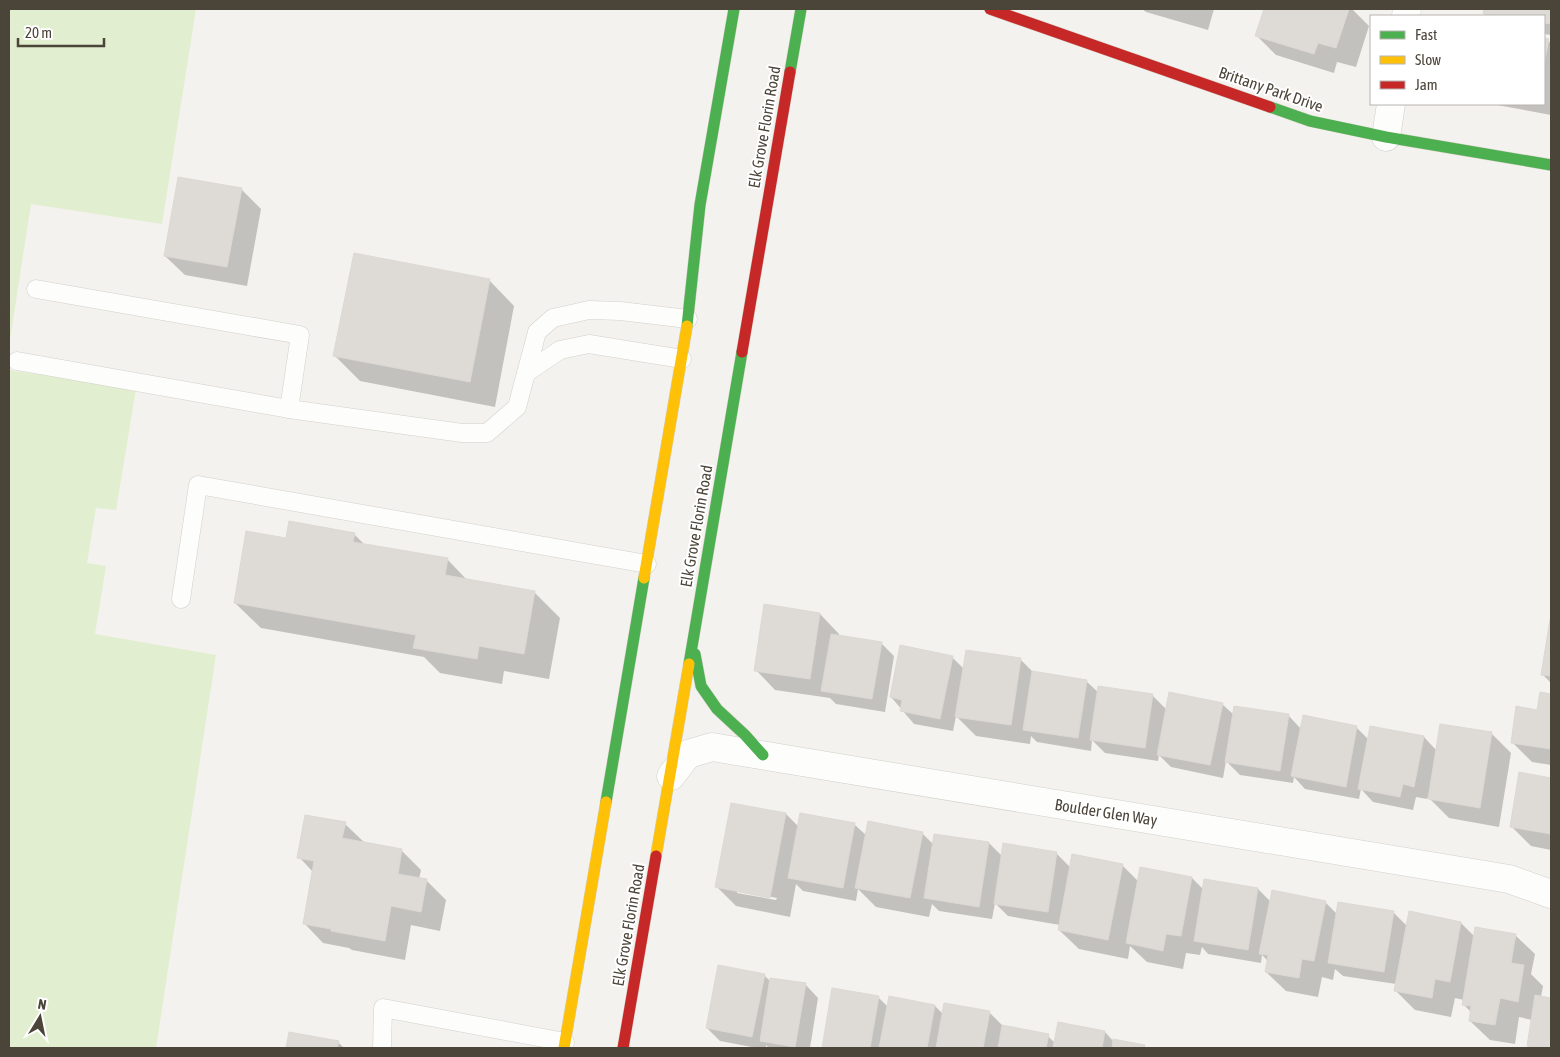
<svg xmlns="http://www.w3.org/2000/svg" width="1560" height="1057" viewBox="0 0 1560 1057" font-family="'Asap Condensed',sans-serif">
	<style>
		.green { fill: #e1eecf }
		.shadow { fill: #0003; fill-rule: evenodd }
		.building { fill: #dedbd6; stroke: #dcd9d4 }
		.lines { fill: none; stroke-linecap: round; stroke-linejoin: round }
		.lane-casing { stroke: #d2d0cb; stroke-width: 19 }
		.street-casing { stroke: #d2d0cb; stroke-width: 29 }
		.fast-casing { stroke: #d3cfc5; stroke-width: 12 }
		.slow-casing { stroke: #d3cfc5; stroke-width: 12 }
		.jam-casing { stroke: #d3cfc5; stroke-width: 12 }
		.lane { stroke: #fdfdfc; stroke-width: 18 }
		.street { stroke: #fdfdfc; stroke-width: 28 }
		.fast { stroke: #4caf50; stroke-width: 11 }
		.slow { stroke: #ffc107; stroke-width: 11 }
		.jam { stroke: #c62828; stroke-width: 11 }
		.labels { text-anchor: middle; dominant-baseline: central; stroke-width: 4; stroke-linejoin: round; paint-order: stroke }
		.street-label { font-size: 16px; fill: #4b4439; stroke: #fff }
	</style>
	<rect width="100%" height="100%" fill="#f4f2ee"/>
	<g class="green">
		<polygon points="9,9 196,9 162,224 31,204 9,346"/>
		<polygon points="9,370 136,389 116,510 96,508 87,563 106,566 95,634 216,655 156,1048 9,1048"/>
	</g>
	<g class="shadow">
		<polygon points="1142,9 1214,9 1208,30 1146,12"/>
		<polygon points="1265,9 1352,9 1369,26 1356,67 1337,62 1334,73 1276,55 1256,35"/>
		<polygon points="1485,9 1551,9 1551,35 1544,34 1544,16 1487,16 1484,13"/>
		<polygon points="1544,40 1548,40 1551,44 1551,115 1497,105 1496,104 1544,104"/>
		<polygon points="241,189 261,209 247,286 185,275 165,256"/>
		<polygon points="489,280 514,306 495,407 360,381 335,356"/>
		<polygon points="354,534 365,545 447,559 468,581 534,592 560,618 549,679 504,671 502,684 440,673 424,657 261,628 235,603 287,540"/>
		<polygon points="820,614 839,634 839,636 881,643 894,656 885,712 836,704 830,698 775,690 756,670"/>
		<polygon points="1551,621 1551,683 1542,674"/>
		<polygon points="952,657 964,669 1020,659 1034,673 1086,681 1099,693 1099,688 1153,696 1167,710 1222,704 1234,715 1288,715 1301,729 1304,717 1357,728 1369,740 1371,727 1424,737 1437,751 1491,733 1511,753 1499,827 1449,818 1428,797 1427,799 1416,797 1413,810 1373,802 1361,789 1359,799 1305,789 1294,777 1293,783 1240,775 1226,761 1223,778 1171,767 1159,755 1158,761 1105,753 1092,740 1091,751 1037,742 1031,736 1030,744 976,736 956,716 953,731 914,724 891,697"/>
		<polygon points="1541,693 1551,695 1551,765 1532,762 1512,742 1538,711"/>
		<polygon points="1520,774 1551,779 1551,850 1531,846 1512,827"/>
		<path d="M732,804L786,814L799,827L855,825L867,836L922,833L934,845L935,835L989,843L1002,856L1056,853L1071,868L1073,856L1123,866L1138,881L1192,878L1204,890L1258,889L1271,902H1325L1337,914L1393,912L1407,926L1461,923L1474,936L1515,935L1535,954L1531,974L1543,986L1541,997L1551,999V1048H1531L1528,1046L1532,1020L1519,1017L1515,1044L1490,1040L1470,1021L1472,1013L1463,1004L1464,1000L1455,998L1451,1017L1415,1010L1395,990L1396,984L1343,976L1335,969L1333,980L1322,977L1318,997L1286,991L1266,972L1268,961L1262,955L1261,963L1208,954L1202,947L1200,955L1186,953L1183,969L1147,962L1130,946L1128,959L1079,949L1059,930L1060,925L1008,916L995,903L992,919L939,911L932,904L929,917L876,907L858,889L856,901L803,891L796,884L790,917L736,906L717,887ZM737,890L777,898L776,900L737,893Z"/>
		<polygon points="345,824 365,843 401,850 421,870 419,879 426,880 446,900 440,931 411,925 405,960 352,950 349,948 323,943 304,923 313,872 299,857"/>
		<polygon points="764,975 771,982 805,984 818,998 810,1048 769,1048 766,1045 766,1048 757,1048 720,1041 707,1028"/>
		<polygon points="833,989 878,997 888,1007 935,1006 943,1014 990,1013 1003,1026 1048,1036 1055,1043 1059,1023 1105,1032 1114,1042 1144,1046 1147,1048 824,1048"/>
		<polygon points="290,1033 338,1042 344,1048 287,1048"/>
	</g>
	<g class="building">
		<polygon points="1264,9 1349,9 1336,48 1318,43 1314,54 1255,36"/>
		<polygon points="1484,9 1551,9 1551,24 1544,23 1544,16 1500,16 1483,14"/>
		<polygon points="1544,38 1549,39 1544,64"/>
		<polygon points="178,177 242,188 227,267 164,256"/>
		<polygon points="354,253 490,279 470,382 333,356"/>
		<polygon points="289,521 355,533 353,542 448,558 445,575 535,591 524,654 479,646 477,659 413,648 416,635 234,603 246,531 286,538"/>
		<polygon points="764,604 820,613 810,679 754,671"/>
		<polygon points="1550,619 1551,620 1551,676 1541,675"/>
		<polygon points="831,634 882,642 872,699 821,691"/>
		<polygon points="900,645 953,656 940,719 900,711 902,700 890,697"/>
		<polygon points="966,650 1021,658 1011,725 955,717"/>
		<polygon points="1032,671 1087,680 1078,738 1023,730"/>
		<polygon points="1098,686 1153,694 1145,748 1090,740"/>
		<polygon points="1169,692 1223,703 1210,765 1157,755"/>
		<polygon points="1540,692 1551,694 1551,749 1511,743 1516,706 1537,710"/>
		<polygon points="1234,706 1289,714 1280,771 1225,762"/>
		<polygon points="1303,715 1357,726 1346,787 1291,776"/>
		<polygon points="1440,724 1492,732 1480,808 1428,799"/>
		<polygon points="1370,726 1424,736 1414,787 1403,784 1400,797 1358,789"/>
		<polygon points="1519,772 1551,778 1551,834 1510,827"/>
		<polygon points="731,803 786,813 770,898 715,887"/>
		<polygon points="800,813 855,823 843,888 788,878"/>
		<polygon points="305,815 346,822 342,838 402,849 398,874 427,879 421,912 391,906 385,941 331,931 331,929 303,924 314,861 297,858"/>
		<polygon points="868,821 923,832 910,898 855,888"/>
		<polygon points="934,834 989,842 979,907 924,898"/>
		<polygon points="1003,843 1057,852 1048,912 994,904"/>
		<polygon points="1072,854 1123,864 1108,940 1058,930"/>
		<polygon points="1140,867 1192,877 1181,936 1166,934 1163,951 1126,943"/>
		<polygon points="1204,879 1258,888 1248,950 1194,941"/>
		<polygon points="1272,890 1326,901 1314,961 1302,959 1299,978 1265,972 1268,955 1259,954"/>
		<polygon points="1338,902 1394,911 1384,972 1328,963"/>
		<polygon points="1409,911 1461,922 1450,982 1435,979 1432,998 1394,991"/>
		<polygon points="1475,927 1516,934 1511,963 1524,965 1518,1002 1500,998 1495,1025 1469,1021 1471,1006 1462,1005"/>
		<polygon points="718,965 765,974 752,1037 706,1028"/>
		<polygon points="770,978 806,983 795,1047 760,1041"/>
		<polygon points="832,988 879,996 870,1048 822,1048"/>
		<polygon points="1535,995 1551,998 1551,1048 1527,1046"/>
		<polygon points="889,996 935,1005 927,1048 879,1048"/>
		<polygon points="944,1003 990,1011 983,1048 936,1048"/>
		<polygon points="1058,1022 1105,1031 1102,1048 1053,1048"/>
		<polygon points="1002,1025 1049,1034 1046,1048 998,1048"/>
		<polygon points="289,1032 339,1041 337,1048 286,1048"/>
		<polygon points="1113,1039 1145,1045 1144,1048 1112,1048"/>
	</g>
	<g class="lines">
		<g class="lane-casing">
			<g id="lane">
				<polyline points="36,289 300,335 289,409"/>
				<polyline points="17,361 289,409 462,433 487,433 517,407 537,332 553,318 589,310 620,311 688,319"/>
				<polyline points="526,373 560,350 589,344 682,359"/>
				<polyline points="181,599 198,485 647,564"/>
				<polyline points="382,1048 383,1008 565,1042"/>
			</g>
		</g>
		<g class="street-casing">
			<g id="street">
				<polyline points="1406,16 1407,9"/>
				<polyline points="1386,137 1391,104"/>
				<polyline points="671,776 688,754 712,747 1509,879 1551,894"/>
			</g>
		</g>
		<g class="fast-casing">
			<g id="fast">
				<polyline points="790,72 801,9"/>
				<polyline points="1270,107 1310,121 1386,137 1551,165"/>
				<polyline points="687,326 700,205 734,9"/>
				<polyline points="695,654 701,686 717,709 745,735 763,755"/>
				<polyline points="689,664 742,352"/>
				<polyline points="606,802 644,578"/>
			</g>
		</g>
		<g class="slow-casing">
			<g id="slow">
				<polyline points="644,578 687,326"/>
				<polyline points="656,856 689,664"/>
				<polyline points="564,1048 606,802"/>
			</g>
		</g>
		<g class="jam-casing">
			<g id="jam">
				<polyline points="990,9 1270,107"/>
				<polyline points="742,352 790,72"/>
				<polyline points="623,1048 656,856"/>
			</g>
		</g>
		<use href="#lane" class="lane"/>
		<use href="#street" class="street"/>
		<use href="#fast" class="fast"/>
		<use href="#slow" class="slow"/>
		<use href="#jam" class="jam"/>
	</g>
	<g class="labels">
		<g class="street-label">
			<text transform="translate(1271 89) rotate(19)">Brittany Park Drive</text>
			<text transform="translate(764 127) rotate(-80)">Elk Grove Florin Road</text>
			<text transform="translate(696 526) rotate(-80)">Elk Grove Florin Road</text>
			<text transform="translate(1106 812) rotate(9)">Boulder Glen Way</text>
			<text transform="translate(628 925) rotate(-80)">Elk Grove Florin Road</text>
		</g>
	</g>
	<rect width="1560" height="1057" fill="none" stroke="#4b4439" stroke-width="20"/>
	<rect x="1370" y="15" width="175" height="90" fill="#ffffff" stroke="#b7b4b0"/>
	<rect x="1380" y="31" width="25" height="8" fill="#4caf50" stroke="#b7b4b0"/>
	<text x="1415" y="40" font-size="15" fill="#4b4439">Fast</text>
	<rect x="1380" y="56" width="25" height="8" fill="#ffc107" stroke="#b7b4b0"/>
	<text x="1415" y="65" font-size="15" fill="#4b4439">Slow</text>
	<rect x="1380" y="81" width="25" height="8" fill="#c62828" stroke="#b7b4b0"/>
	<text x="1415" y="90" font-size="15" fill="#4b4439">Jam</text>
	<g transform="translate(40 1017) rotate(10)" stroke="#ffffff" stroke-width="4" paint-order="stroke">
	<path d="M0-4L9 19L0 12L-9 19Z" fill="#4b4439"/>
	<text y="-8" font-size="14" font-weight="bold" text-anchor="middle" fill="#4b4439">N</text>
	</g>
	<path d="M18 38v8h86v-8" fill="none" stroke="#4b4439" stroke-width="2.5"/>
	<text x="25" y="38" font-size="15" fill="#4b4439" stroke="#ffffff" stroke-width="4" paint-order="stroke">20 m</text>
</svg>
